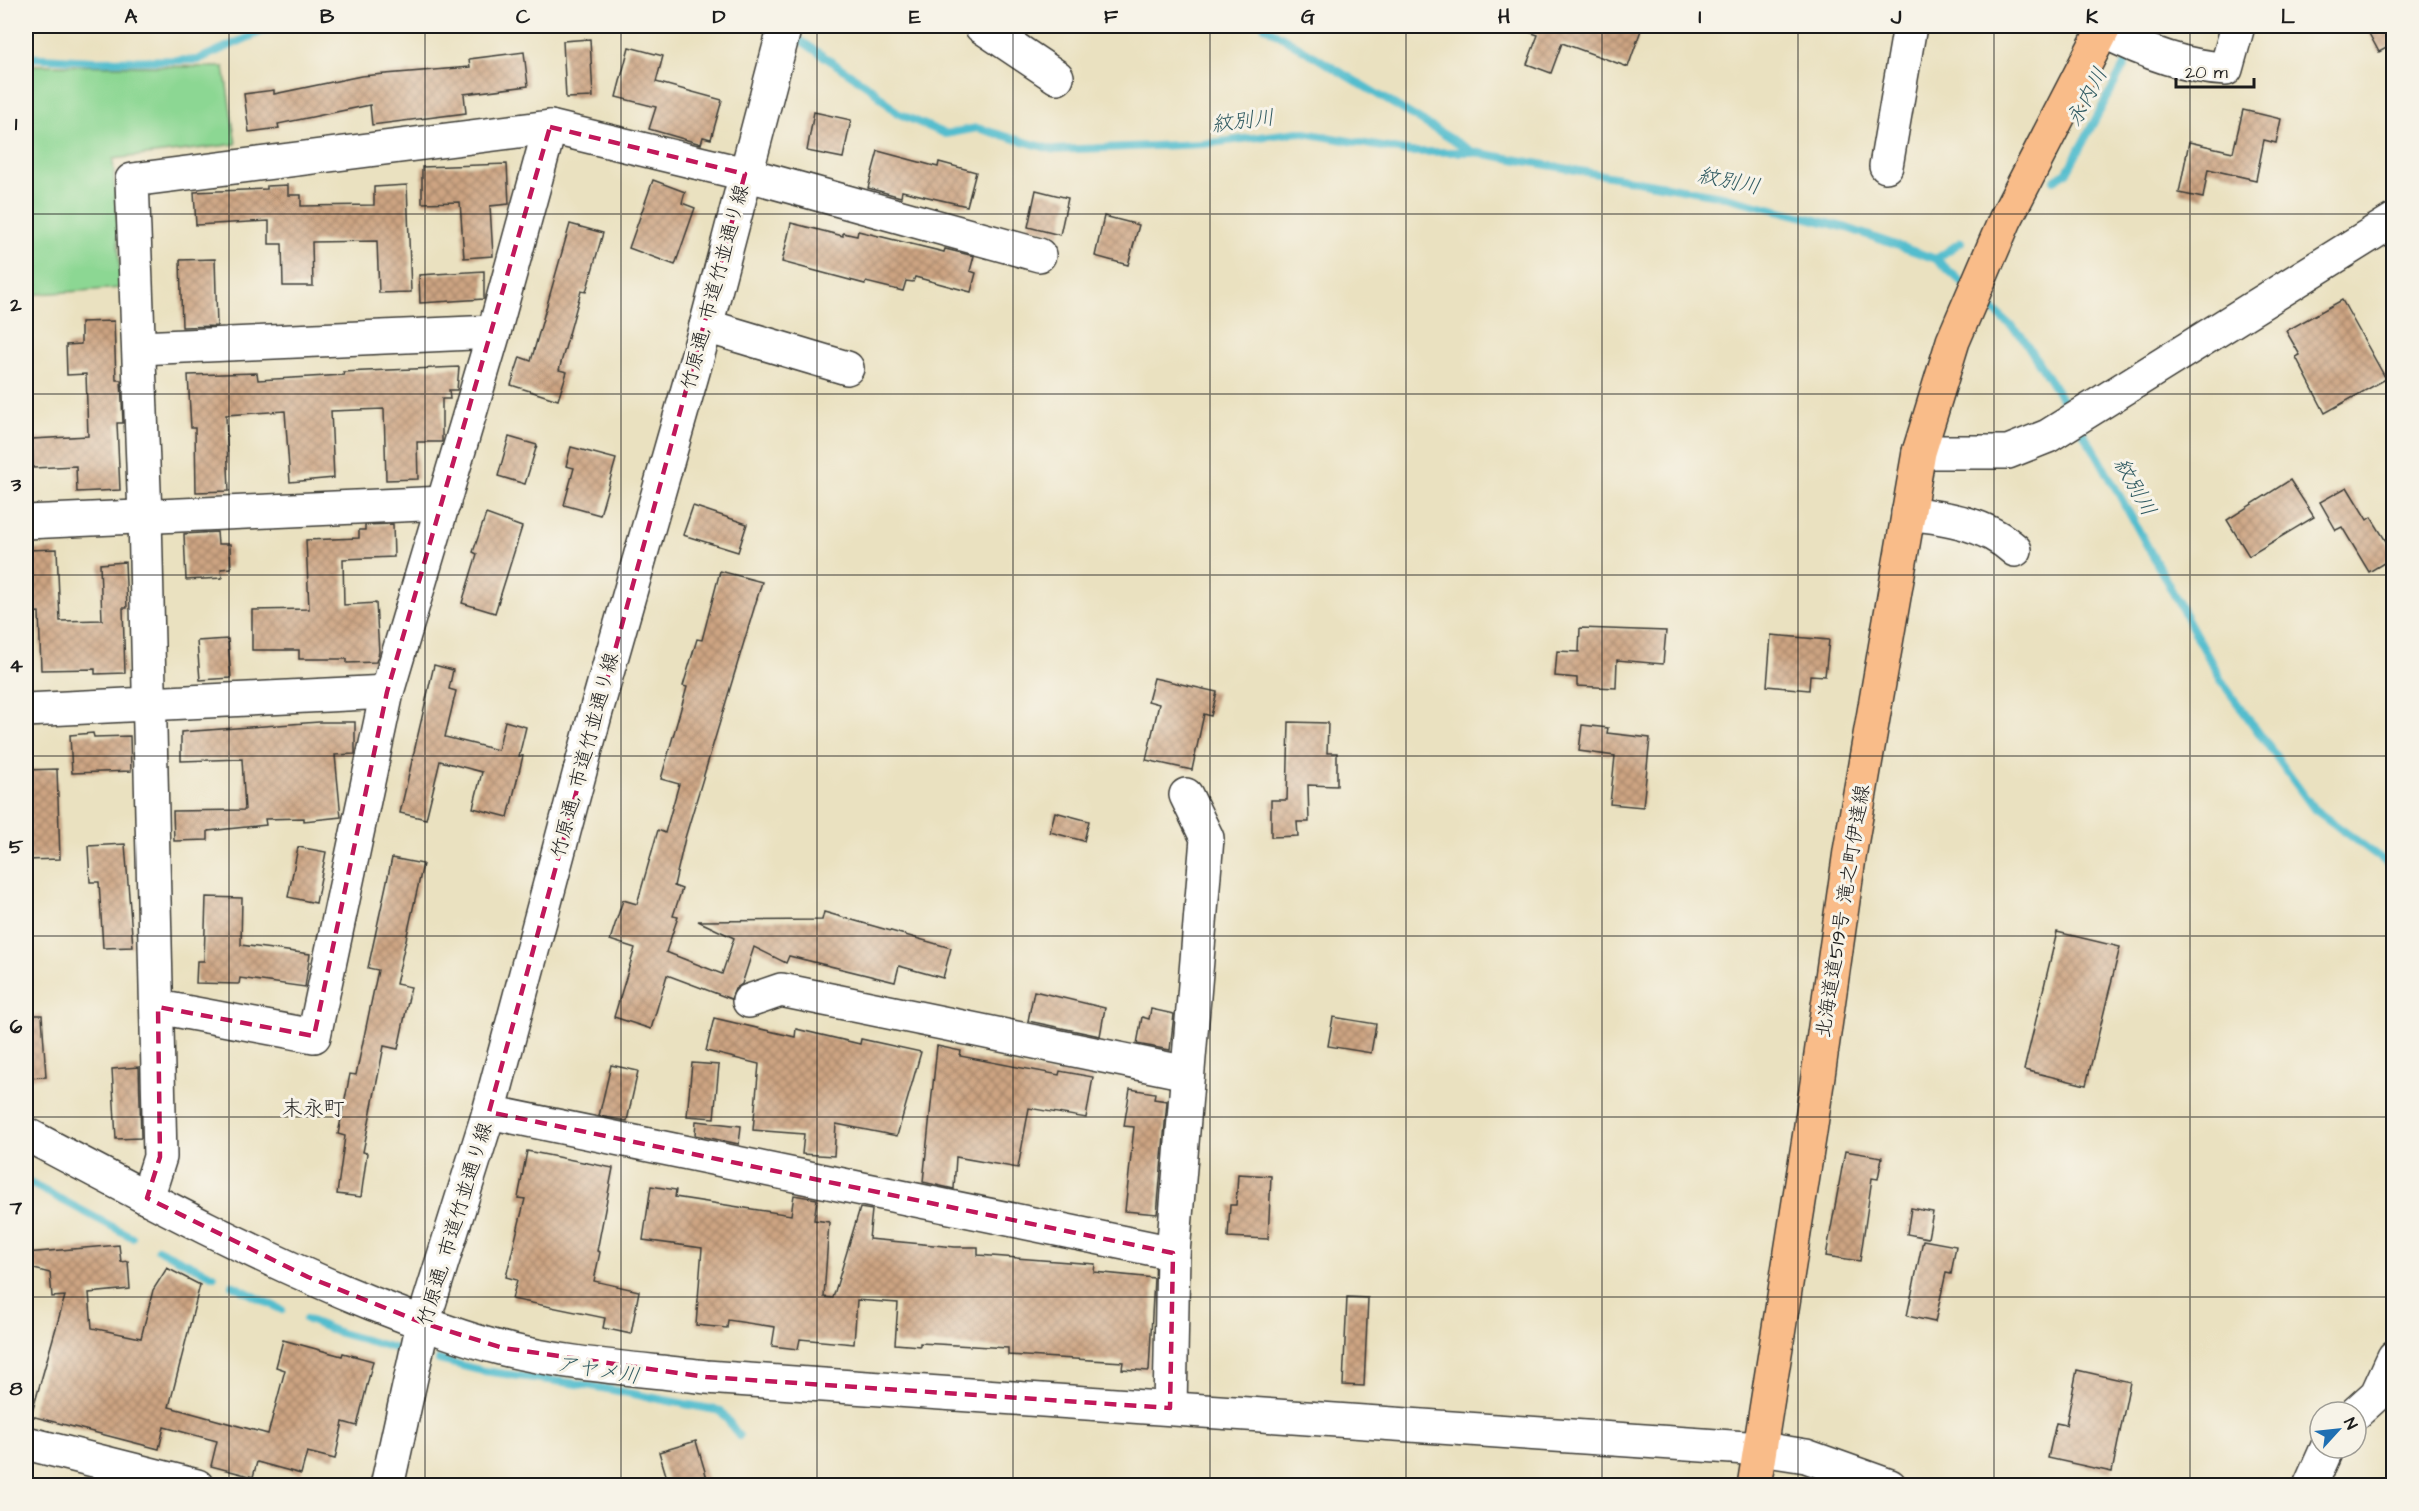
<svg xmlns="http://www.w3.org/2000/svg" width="2419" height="1511" viewBox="0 0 2419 1511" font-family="'Architects Daughter','Klee One',sans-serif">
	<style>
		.green { fill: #8cd793; stroke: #547a58; stroke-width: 1.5 }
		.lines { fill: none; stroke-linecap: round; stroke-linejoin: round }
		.stream { stroke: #52bdce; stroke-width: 8 }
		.building { fill: url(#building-cross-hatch) }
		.minor-casing { stroke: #3b3a35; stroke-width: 36 }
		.major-casing { stroke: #3b3a35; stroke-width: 36 }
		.minor { stroke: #fff; stroke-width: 33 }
		.major { stroke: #f9bc89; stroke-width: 33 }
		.marked { fill: none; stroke: #c2185b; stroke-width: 4.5; stroke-dasharray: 12 8; stroke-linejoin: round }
		.grid { fill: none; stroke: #1c1c1c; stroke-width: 1.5; stroke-opacity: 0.55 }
		.labels { text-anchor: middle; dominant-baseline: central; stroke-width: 6; stroke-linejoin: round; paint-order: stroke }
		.street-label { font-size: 20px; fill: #1c1c1c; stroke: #f7f3e8 }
		.water-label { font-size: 21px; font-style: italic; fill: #325c63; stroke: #f7f3e8 }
		.neighbourhood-label { font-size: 21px; fill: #1c1c1c; stroke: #f7f3e8 }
		.neatline { fill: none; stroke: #1c1c1c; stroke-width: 2 }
		.grid-label { font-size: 20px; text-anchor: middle; font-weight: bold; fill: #1c1c1c }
	</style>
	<defs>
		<pattern id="building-cross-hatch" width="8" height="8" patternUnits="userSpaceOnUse" patternTransform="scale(1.5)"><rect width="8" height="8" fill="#cda482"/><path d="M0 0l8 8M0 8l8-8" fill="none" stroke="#a6856a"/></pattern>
	</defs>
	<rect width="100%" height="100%" fill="#f7f3e8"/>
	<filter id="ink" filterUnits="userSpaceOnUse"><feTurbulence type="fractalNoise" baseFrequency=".0167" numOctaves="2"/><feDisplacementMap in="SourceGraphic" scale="12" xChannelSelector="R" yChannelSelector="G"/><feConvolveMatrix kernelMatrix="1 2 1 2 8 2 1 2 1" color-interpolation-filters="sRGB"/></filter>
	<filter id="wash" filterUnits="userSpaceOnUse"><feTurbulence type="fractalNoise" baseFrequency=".008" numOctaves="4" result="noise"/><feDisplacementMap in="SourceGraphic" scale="24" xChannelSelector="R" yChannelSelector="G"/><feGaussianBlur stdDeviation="1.35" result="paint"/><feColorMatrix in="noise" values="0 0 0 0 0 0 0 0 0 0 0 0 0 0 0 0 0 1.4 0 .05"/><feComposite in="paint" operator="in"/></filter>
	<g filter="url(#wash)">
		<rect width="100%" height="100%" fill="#eae1c0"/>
		<polygon class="green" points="26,65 224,67 236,144 113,159 121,288 26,295"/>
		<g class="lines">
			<g class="stream">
				<polyline points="1264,26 1473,152"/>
				<polyline points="791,34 872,89 897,113 946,134 977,128 1054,150 1203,144 1299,132 1410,152 1473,152 1722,196 1847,228 1936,259 1966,286"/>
				<polyline points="2138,40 2146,26"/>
				<polyline points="26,57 92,61 197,60 274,26"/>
				<polyline points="2054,180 2067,172 2131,53"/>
				<polyline points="1936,259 1961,242"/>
				<polyline points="1980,298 2021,335 2070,412"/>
				<polyline points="2078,425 2099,458 2222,682 2314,809 2394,868"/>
				<polyline points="26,1181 132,1237"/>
				<polyline points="158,1249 214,1276"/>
				<polyline points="232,1285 282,1310"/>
				<polyline points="306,1319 340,1333 394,1348"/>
				<polyline points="439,1360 483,1371 592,1386 721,1411 739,1436"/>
			</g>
		</g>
		<g id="blocks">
			<g class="building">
				<polygon points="1521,26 1626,26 1641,30 1628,67 1562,43 1551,73 1527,64 1538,35 1520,29"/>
				<polygon points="2365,26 2394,26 2394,44 2379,52"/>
				<polygon points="590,39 593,97 566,98 563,41"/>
				<polygon points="629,47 663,56 656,82 722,100 711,139 703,137 701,144 649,129 656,107 616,97"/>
				<polygon points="524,52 528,86 464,94 466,113 372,125 370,105 278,124 279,128 249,132 244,94 274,90 274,94 361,76 470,67 469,59"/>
				<polygon points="2243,110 2281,119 2276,143 2264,140 2256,180 2208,169 2203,198 2179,193 2189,142 2233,152"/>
				<polygon points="814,112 851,120 843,158 807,151"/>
				<polygon points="878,151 938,167 939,162 976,172 967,206 902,191 901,197 868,188"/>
				<polygon points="507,164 509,204 490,206 493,256 464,258 460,202 422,203 422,167"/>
				<polygon points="653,180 685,192 682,203 695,208 675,265 629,248"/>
				<polygon points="288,185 288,195 301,195 301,206 374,205 374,187 407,185 411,292 379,293 377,241 312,242 313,286 283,286 282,244 269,244 269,221 196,225 194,192 267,189 267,186"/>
				<polygon points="1036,190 1068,198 1060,235 1028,227"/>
				<polygon points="1104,216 1139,225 1128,265 1095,256"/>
				<polygon points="791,223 843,236 843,233 857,236 858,231 944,252 945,249 974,256 970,271 976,273 971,292 915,277 913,282 906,281 903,291 866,282 865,284 782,262"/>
				<polygon points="570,224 603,233 586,292 581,291 559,370 567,372 558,400 511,385 520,357 531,361"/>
				<polygon points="215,259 217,326 182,327 180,260"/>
				<polygon points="484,271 484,299 420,303 419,275"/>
				<polygon points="2342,300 2386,379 2325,413 2296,357 2300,355 2286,331"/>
				<polygon points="114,321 116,380 121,380 123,423 117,423 120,490 77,492 76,466 33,468 32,439 88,436 86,374 67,375 66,345 81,344 81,322"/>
				<polygon points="459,367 457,390 449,390 450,399 442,399 442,442 417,442 418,479 386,480 384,409 331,411 334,478 290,482 285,411 226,415 229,491 196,492 195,428 191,428 188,375 257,373 258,380 344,375 343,372"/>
				<polygon points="509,437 537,445 525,484 498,476"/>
				<polygon points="571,447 616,459 600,515 564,505 574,468 566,466"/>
				<polygon points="2290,480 2314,517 2249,556 2227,520"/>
				<polygon points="2347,487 2367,520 2371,517 2394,554 2394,557 2369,572 2342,527 2336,530 2320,502"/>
				<polygon points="693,506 747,524 738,552 683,535"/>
				<polygon points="486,514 522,527 495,613 462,603 477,554 473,552"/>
				<polygon points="393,524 394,557 343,559 344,605 376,603 379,652 376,662 347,663 347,659 299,659 299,650 252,650 252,610 309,609 306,540 359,538 359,530 365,530 365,525"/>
				<polygon points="217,532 218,544 230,544 231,568 221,569 222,578 186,580 184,534"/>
				<polygon points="57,549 60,621 102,620 100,564 125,562 127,608 123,608 125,673 95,674 95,669 41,670 39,612 26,613 26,550"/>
				<polygon points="720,571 762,582 685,838 674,886 682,889 673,916 678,917 666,952 722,974 734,938 698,921 822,920 824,912 951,948 943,978 899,966 895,982 789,956 786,963 754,947 742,984 735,989 731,999 667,975 651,1029 614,1017 635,948 610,940 623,900 637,904 658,830 665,833 679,784 661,779 687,687 683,686 697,639 702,640"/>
				<polygon points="1580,628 1666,631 1663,664 1617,660 1616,688 1577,686 1577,678 1555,676 1557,651 1579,652"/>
				<polygon points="1771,635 1829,640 1825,676 1810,675 1809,690 1767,686"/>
				<polygon points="228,639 231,678 200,680 197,641"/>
				<polygon points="434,665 453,670 449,689 456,691 445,737 498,750 505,721 526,727 519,756 523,756 508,817 473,808 482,772 440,761 426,819 400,813"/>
				<polygon points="1154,678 1217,692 1211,716 1204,714 1192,770 1146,760 1159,704 1148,701"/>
				<polygon points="319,722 355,722 355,754 335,755 341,817 304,821 304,818 265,819 266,825 208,831 208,840 174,841 173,811 245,810 242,759 181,761 181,732"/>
				<polygon points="1289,722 1328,723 1327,753 1337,753 1337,786 1308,785 1309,822 1297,822 1298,836 1271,837 1271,800 1287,800"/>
				<polygon points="1582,725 1608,728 1607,733 1650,738 1643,807 1610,804 1615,756 1579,751"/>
				<polygon points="93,733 94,737 130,736 131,771 72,773 70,735"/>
				<polygon points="57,769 60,859 26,860 26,770"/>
				<polygon points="1055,812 1089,821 1084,841 1050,832"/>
				<polygon points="125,844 133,947 103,948 99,882 90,882 88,846"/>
				<polygon points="298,847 326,852 316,903 288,897"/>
				<polygon points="392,858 423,864 396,984 411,987 398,1049 384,1046 363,1152 367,1153 361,1197 337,1194 345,1136 338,1134 350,1074 356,1075 378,970 368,968"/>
				<polygon points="206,897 242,898 241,945 310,954 305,987 240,978 239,984 196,983 197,961 204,961"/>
				<polygon points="2057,932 2120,947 2086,1085 2024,1070"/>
				<polygon points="1034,991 1105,1008 1100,1036 1028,1021"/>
				<polygon points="1151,1009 1174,1014 1170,1050 1137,1044 1142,1017 1149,1019"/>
				<polygon points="26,1015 42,1015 46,1077 26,1078"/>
				<polygon points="1333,1017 1376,1024 1371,1053 1328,1046"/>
				<polygon points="714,1018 795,1037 796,1029 860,1044 861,1039 921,1052 897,1136 836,1124 834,1156 802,1154 804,1134 753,1130 759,1064 706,1051"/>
				<polygon points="937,1046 961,1051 960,1056 1059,1075 1060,1071 1093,1077 1086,1118 1029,1108 1018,1168 956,1157 954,1189 923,1182"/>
				<polygon points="692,1063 719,1065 714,1118 687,1116"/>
				<polygon points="611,1065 638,1071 627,1121 599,1116"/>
				<polygon points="139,1067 141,1138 116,1139 112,1069"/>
				<polygon points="1130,1089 1155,1093 1154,1099 1167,1101 1157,1214 1125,1211 1134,1127 1124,1126"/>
				<polygon points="696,1121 741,1126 739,1144 695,1135"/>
				<polygon points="527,1151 613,1168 597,1251 600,1252 594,1281 639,1291 631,1334 603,1328 605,1318 512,1299 517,1280 506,1277 525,1199 518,1198"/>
				<polygon points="1845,1151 1882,1157 1878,1179 1872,1178 1860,1261 1826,1256"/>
				<polygon points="1238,1174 1271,1176 1268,1239 1228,1237 1230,1205 1236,1205"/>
				<polygon points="651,1186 676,1190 675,1197 791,1215 794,1195 817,1199 814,1220 829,1222 824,1297 833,1298 860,1208 872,1210 869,1239 955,1247 978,1247 978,1255 1095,1264 1094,1272 1154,1278 1149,1371 1122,1369 1123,1362 1008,1355 1008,1348 920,1343 920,1346 895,1344 898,1303 857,1300 854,1344 800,1339 798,1349 772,1346 775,1327 728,1320 727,1328 696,1325 702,1248 643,1240"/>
				<polygon points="1911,1208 1933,1212 1928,1238 1907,1234"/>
				<polygon points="1923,1240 1956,1246 1951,1274 1946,1273 1935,1322 1907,1316"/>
				<polygon points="119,1245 121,1262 128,1261 130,1289 89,1293 92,1328 141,1338 153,1290 167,1268 200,1285 169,1407 268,1434 285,1370 276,1367 283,1340 342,1356 343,1353 373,1361 357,1426 343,1422 335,1459 307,1452 301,1474 257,1462 253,1477 211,1466 217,1441 164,1427 159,1449 31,1416 65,1296 52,1297 50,1273 26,1267 26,1253"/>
				<polygon points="1347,1297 1368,1298 1364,1386 1343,1385"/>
				<polygon points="2077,1370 2130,1382 2112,1472 2048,1458 2056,1423 2066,1425"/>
				<polygon points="696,1441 709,1485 669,1485 659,1452"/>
			</g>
		</g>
	</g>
	<g filter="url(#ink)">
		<use href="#blocks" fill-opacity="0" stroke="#3b3a35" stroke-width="1.5"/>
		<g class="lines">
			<g class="minor-casing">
				<g id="minor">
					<polyline points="981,26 1057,77"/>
					<path d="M2102,30C2140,50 2183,67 2226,69L2238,26"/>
					<polyline points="1886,166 1910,26"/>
					<polyline points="706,326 847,368"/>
					<polyline points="139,348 494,332"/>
					<polyline points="1919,452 2008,452 2048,436 2394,220"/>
					<path d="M1908,513C1947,518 1985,523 2015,550"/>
					<polyline points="26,522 444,503"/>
					<polyline points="26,710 387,692"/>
					<polyline points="749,1001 781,990 1187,1073"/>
					<polyline points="158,1007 314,1036 387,692 494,332 550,127"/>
					<polyline points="489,1112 1173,1253"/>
					<path d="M26,1134C139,1194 252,1255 371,1303C415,1320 459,1338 504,1349C570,1365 639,1369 706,1377L1761,1449L1806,1456L1890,1486"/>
					<polyline points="147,1198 160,1157 145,516 132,180 550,127 745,174 1039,255"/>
					<polyline points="1170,1408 1173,1253 1207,838 1186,795"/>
					<polyline points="2356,1413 2377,1394 2394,1357"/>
					<polyline points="26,1443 197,1486"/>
					<polyline points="387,1486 423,1323 489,1112 595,715 706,326 785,26"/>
					<polyline points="2310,1486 2327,1448"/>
				</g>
			</g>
			<g class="major-casing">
				<polyline id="major" points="1754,1486 1810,1132 1850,851 1919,452 1953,341 2005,220 2105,26"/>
			</g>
			<use href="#minor" class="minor"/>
			<use href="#major" class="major"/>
		</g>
	</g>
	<path class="marked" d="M550,127L745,174L489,1112L1173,1253L1170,1408L706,1377L503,1348L423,1323L308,1277L147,1198L160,1157L158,1007L314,1036L387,692Z"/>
	<path class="grid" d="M229,26V1486M425,26V1486M621,26V1486M817,26V1486M1013,26V1486M1210,26V1486M1406,26V1486M1602,26V1486M1798,26V1486M1994,26V1486M2190,26V1486M26,214H2394M26,394H2394M26,575H2394M26,756H2394M26,936H2394M26,1117H2394M26,1297H2394"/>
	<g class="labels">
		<g class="street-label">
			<text transform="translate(715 287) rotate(-75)">竹原通, 市道竹並通り線</text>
			<text transform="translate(585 755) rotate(-75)">竹原通, 市道竹並通り線</text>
			<text transform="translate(1843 911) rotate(-81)">北海道道519号 滝之町伊達線</text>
			<text transform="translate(455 1224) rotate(-73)">竹原通, 市道竹並通り線</text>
		</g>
		<g class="water-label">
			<text transform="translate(2087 97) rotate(-62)">永内川</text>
			<text transform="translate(1243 121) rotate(-7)">紋別川</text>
			<text transform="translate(1729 181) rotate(12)">紋別川</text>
			<text transform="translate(2135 487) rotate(61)">紋別川</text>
			<text transform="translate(598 1370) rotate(9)">アヤメ川</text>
		</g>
		<g class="neighbourhood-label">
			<text x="313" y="1108">末永町</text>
		</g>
	</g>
	<rect width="2419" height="1511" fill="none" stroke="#f7f3e8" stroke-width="66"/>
	<g transform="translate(2338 1430) rotate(63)"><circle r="28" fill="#f7f3e8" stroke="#9f9d96" stroke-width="1.5"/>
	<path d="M0-4.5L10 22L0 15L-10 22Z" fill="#1f6fb2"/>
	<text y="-9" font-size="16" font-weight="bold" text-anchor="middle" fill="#1c1c1c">N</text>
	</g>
	<path d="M2176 78v9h78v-9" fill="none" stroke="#1c1c1c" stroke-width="3"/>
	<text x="2185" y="78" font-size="18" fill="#1c1c1c" stroke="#f7f3e8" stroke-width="4.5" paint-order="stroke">20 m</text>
	<rect x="33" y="33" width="2353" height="1445" class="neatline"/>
	<g class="grid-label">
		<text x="131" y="23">A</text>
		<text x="327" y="23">B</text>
		<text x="523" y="23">C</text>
		<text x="719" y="23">D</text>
		<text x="915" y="23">E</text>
		<text x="1111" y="23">F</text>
		<text x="1308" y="23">G</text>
		<text x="1504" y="23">H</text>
		<text x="1700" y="23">I</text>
		<text x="1896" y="23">J</text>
		<text x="2092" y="23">K</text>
		<text x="2288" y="23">L</text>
		<text x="16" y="130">1</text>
		<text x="16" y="311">2</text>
		<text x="16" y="491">3</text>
		<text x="16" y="672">4</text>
		<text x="16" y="853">5</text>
		<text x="16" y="1033">6</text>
		<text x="16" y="1214">7</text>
		<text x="16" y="1395">8</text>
	</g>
</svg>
